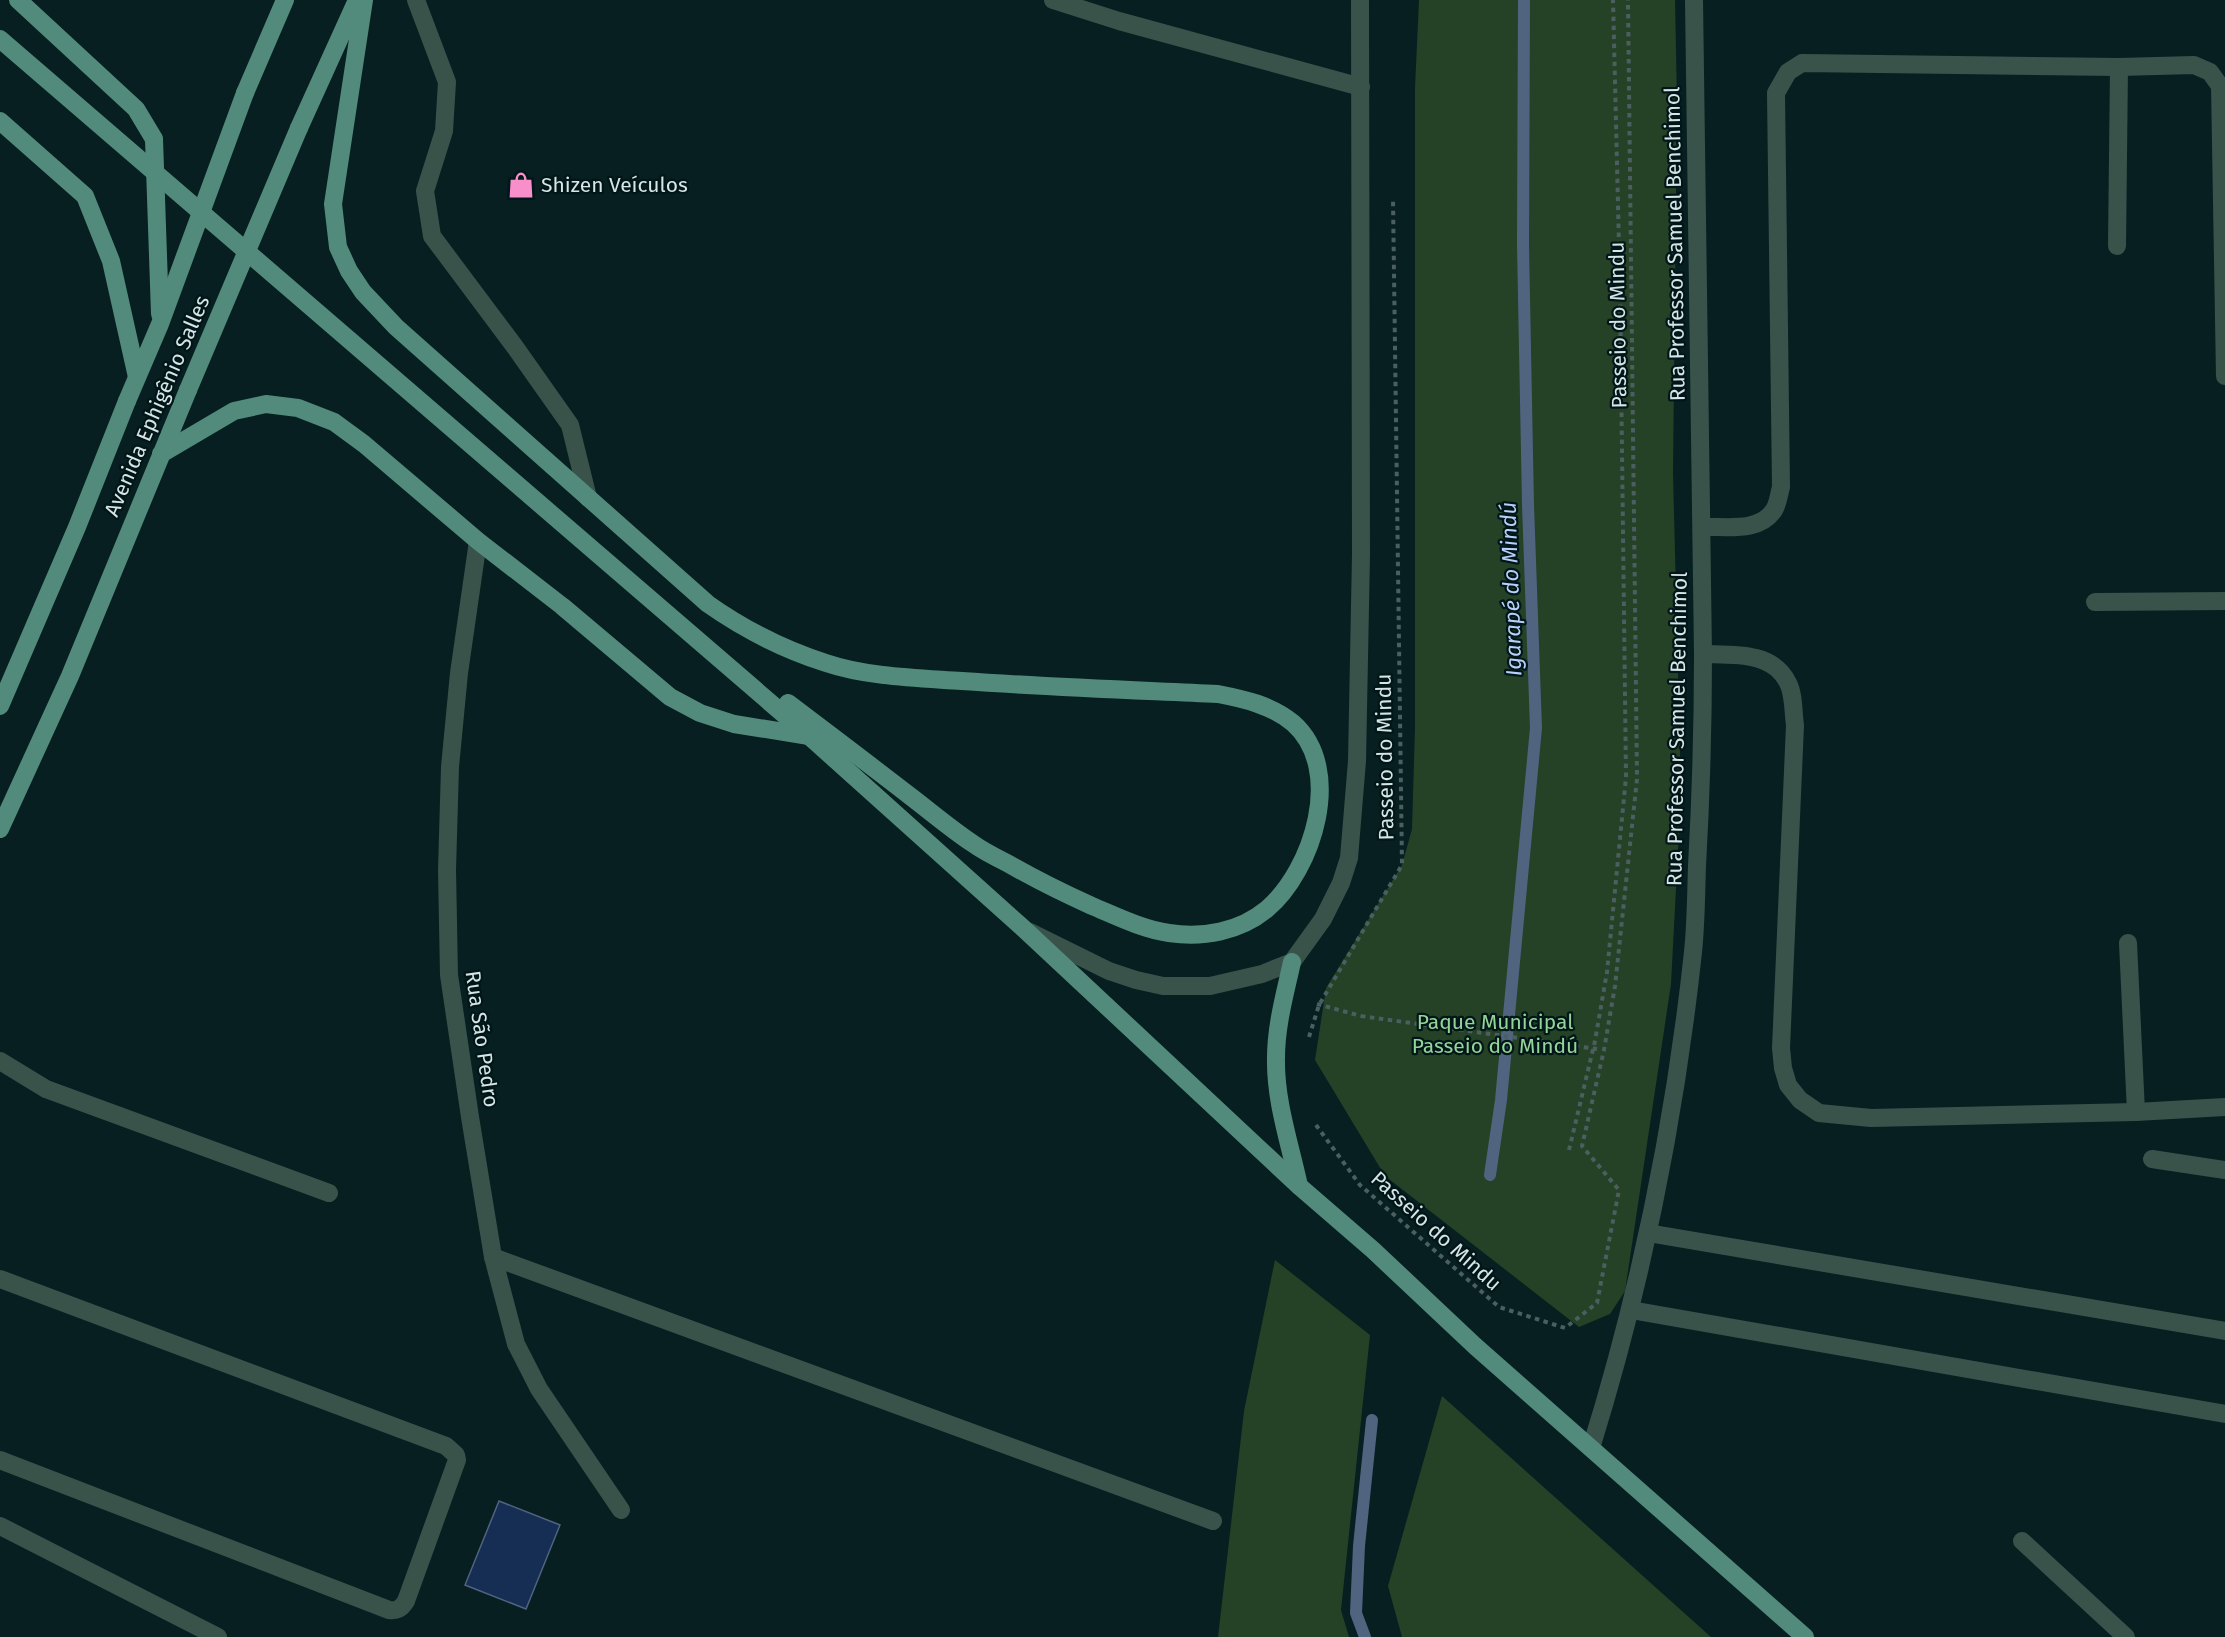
<svg xmlns="http://www.w3.org/2000/svg" width="2225" height="1637" viewBox="0 0 2225 1637" font-family="'Fira Sans',sans-serif">
	<style>
		.green { fill: #254126 }
		.water { fill: #162d54; stroke: #506480; stroke-width: 1.5 }
		.lines { fill: none; stroke-linecap: round; stroke-linejoin: round }
		.stream { stroke: #506480; stroke-width: 12 }
		.path { stroke: #4b5f61; stroke-width: 4; stroke-dasharray: 4.5 4.5; stroke-linecap: butt }
		.minor { stroke: #39534b; stroke-width: 18 }
		.major { stroke: #528b7c; stroke-width: 18 }
		.path-bridge { stroke: #4b5f61; stroke-width: 4; stroke-dasharray: 4.5 4.5; stroke-linecap: butt }
		.major-bridge { stroke: #528b7c; stroke-width: 18 }
		.labels { text-anchor: middle; dominant-baseline: central; stroke-width: 4.5; stroke-linejoin: round; paint-order: stroke }
		.poi-label { font-size: 21px; fill: #d7e5e6; stroke: #001618; text-anchor: start }
		.street-label { font-size: 21px; fill: #d7e5e6; stroke: #001618 }
		.park-label { font-size: 21px; fill: #94d497; stroke: #001618 }
		.water-label { font-size: 22px; font-style: italic; fill: #b8d1fb; stroke: #001618 }
	</style>
	<rect width="100%" height="100%" fill="#071f21"/>
	<g class="green">
		<polygon points="1419,0 1675,0 1677,100 1673,473 1681,792 1671,984 1625,1291 1610,1314 1579,1327 1385,1176 1315,1060 1326,988 1402,865 1412,829 1415,727 1415,88"/>
		<polygon points="1275,1260 1370,1335 1341,1610 1349,1637 1218,1637 1244,1411"/>
		<polygon points="1442,1396 1711,1637 1402,1637 1388,1586"/>
	</g>
	<polygon class="water" points="499,1501 560,1525 526,1609 465,1585"/>
	<g class="lines">
		<g class="stream">
			<polyline points="1490,1175 1501,1100 1536,728 1528,505 1523,245 1524,0"/>
			<polyline points="1365,1637 1356,1613 1359,1546 1372,1420"/>
		</g>
		<g class="path">
			<polyline points="1317,1004 1361,1016"/>
			<polyline points="1309,1037 1319,1005 1402,865 1393,199"/>
			<polyline points="1316,1125 1360,1185 1499,1307 1565,1328 1597,1303 1619,1190 1582,1146 1604,1050 1615,986 1637,779 1628,0"/>
			<polyline points="1569,1150 1595,1041 1607,972 1626,777 1620,287 1613,0"/>
		</g>
		<g class="minor">
			<polyline points="416,0 447,82 444,131 425,191 432,236 515,347 570,425 588,498"/>
			<polyline points="1053,0 1119,21 1361,87"/>
			<polyline points="2117,246 2119,67"/>
			<path d="M1703,527C1726,526 1759,533 1774,510C1778,504 1779,494 1781,487L1776,93L1788,72L1802,63L2119,67L2194,65L2210,72L2220,86L2225,376"/>
			<polyline points="478,541 459,673 450,767 447,870 449,975 470,1117 493,1257 516,1344 539,1389 621,1510"/>
			<polyline points="2095,602 2225,601"/>
			<path d="M1703,654C1733,655 1773,651 1788,683C1794,694 1793,712 1795,725L1781,1048L1783,1068L1788,1085L1800,1100L1819,1113L1871,1118L2136,1112L2225,1107"/>
			<polyline points="1030,932 1109,971 1136,980 1163,986 1210,986 1262,974 1292,962 1323,919 1341,883 1349,858 1357,761 1361,555 1360,0"/>
			<polyline points="2128,943 2136,1112"/>
			<polyline points="0,1061 46,1089 329,1193"/>
			<polyline points="2152,1159 2225,1170"/>
			<polyline points="1648,1233 2225,1331"/>
			<polyline points="493,1257 1213,1521"/>
			<path d="M0,1279L446,1446L456,1455L457,1460L406,1601C401,1609 397,1611 389,1610L0,1460"/>
			<polyline points="1631,1310 2225,1414"/>
			<path d="M1591,1448C1641,1287 1675,1120 1693,952C1696,924 1696,895 1697,866C1701,795 1703,725 1703,654L1694,0"/>
			<polyline points="0,1526 218,1637"/>
			<polyline points="2022,1541 2126,1637"/>
		</g>
		<g class="major">
			<polyline points="18,0 136,109 154,139"/>
			<path d="M364,0L333,204L338,247L349,271L363,292L396,327L708,604C745,630 782,649 826,663C867,677 919,678 962,681C1047,687 1132,690 1218,694C1244,699 1271,705 1293,723C1345,769 1313,870 1267,909C1239,932 1203,938 1169,933C1142,929 1116,916 1092,906C1063,893 1035,879 1007,863C995,857 983,851 972,843C951,829 931,812 910,796C870,765 829,734 788,703"/>
			<polyline points="0,39 809,736 1023,928 1299,1186 1373,1250 1475,1346 1805,1637"/>
			<polyline points="245,93 285,0"/>
			<polyline points="0,121 85,196 111,261 137,377"/>
			<polyline points="299,128 357,0"/>
			<polyline points="161,454 234,411 266,404 298,408 334,422 364,444 478,541 562,606 670,697 700,713 734,724 809,736"/>
			<polyline points="0,706 77,527 127,401"/>
			<polyline points="0,829 70,676 188,390"/>
			<path d="M1292,962C1285,994 1276,1025 1276,1058C1275,1101 1290,1144 1299,1186"/>
		</g>
		<polyline class="path-bridge" points="1361,1016 1597,1049"/>
		<g class="major-bridge">
			<polyline points="154,139 160,314"/>
			<polyline points="188,390 299,128"/>
			<polyline points="127,401 160,324 245,93"/>
		</g>
	</g>
	<defs>
		<g id="shop-bare" transform="scale(2.07)"><path d="M-5-2.5h2.3a2.7 3.5 0 0 1 5.4 0H5L5.5 6h-11ZM-1.5-2.5h3a1.5 2.3 0 0 0-3 0Z" fill="#f98fca" stroke="#001618" stroke-width="2.5" paint-order="stroke"/></g>
	</defs>
	<g fill-rule="evenodd">
		<use href="#shop-bare" x="521" y="185"/>
	</g>
	<g class="labels">
		<g class="poi-label">
			<text x="541" y="185">Shizen Veículos</text>
		</g>
		<g class="street-label">
			<text transform="translate(1675 244) rotate(-91)">Rua Professor Samuel Benchimol</text>
			<text transform="translate(1618 325) rotate(-91)">Passeio do Mindu</text>
			<text transform="translate(157 406) rotate(-67)">Avenida Ephigênio Salles</text>
			<text transform="translate(1677 729) rotate(-89)">Rua Professor Samuel Benchimol</text>
			<text transform="translate(1385 757) rotate(-91)">Passeio do Mindu</text>
			<text transform="translate(482 1039) rotate(82)">Rua São Pedro</text>
			<text transform="translate(1436 1231) rotate(42)">Passeio do Mindu</text>
		</g>
		<g class="park-label">
			<text x="1495" y="1022">Paque Municipal<tspan x="1495" dy="24">Passeio do Mindú</tspan></text>
		</g>
		<g class="water-label">
			<text transform="translate(1511 589) rotate(-92)">Igarapé do Mindú</text>
		</g>
	</g>
</svg>
